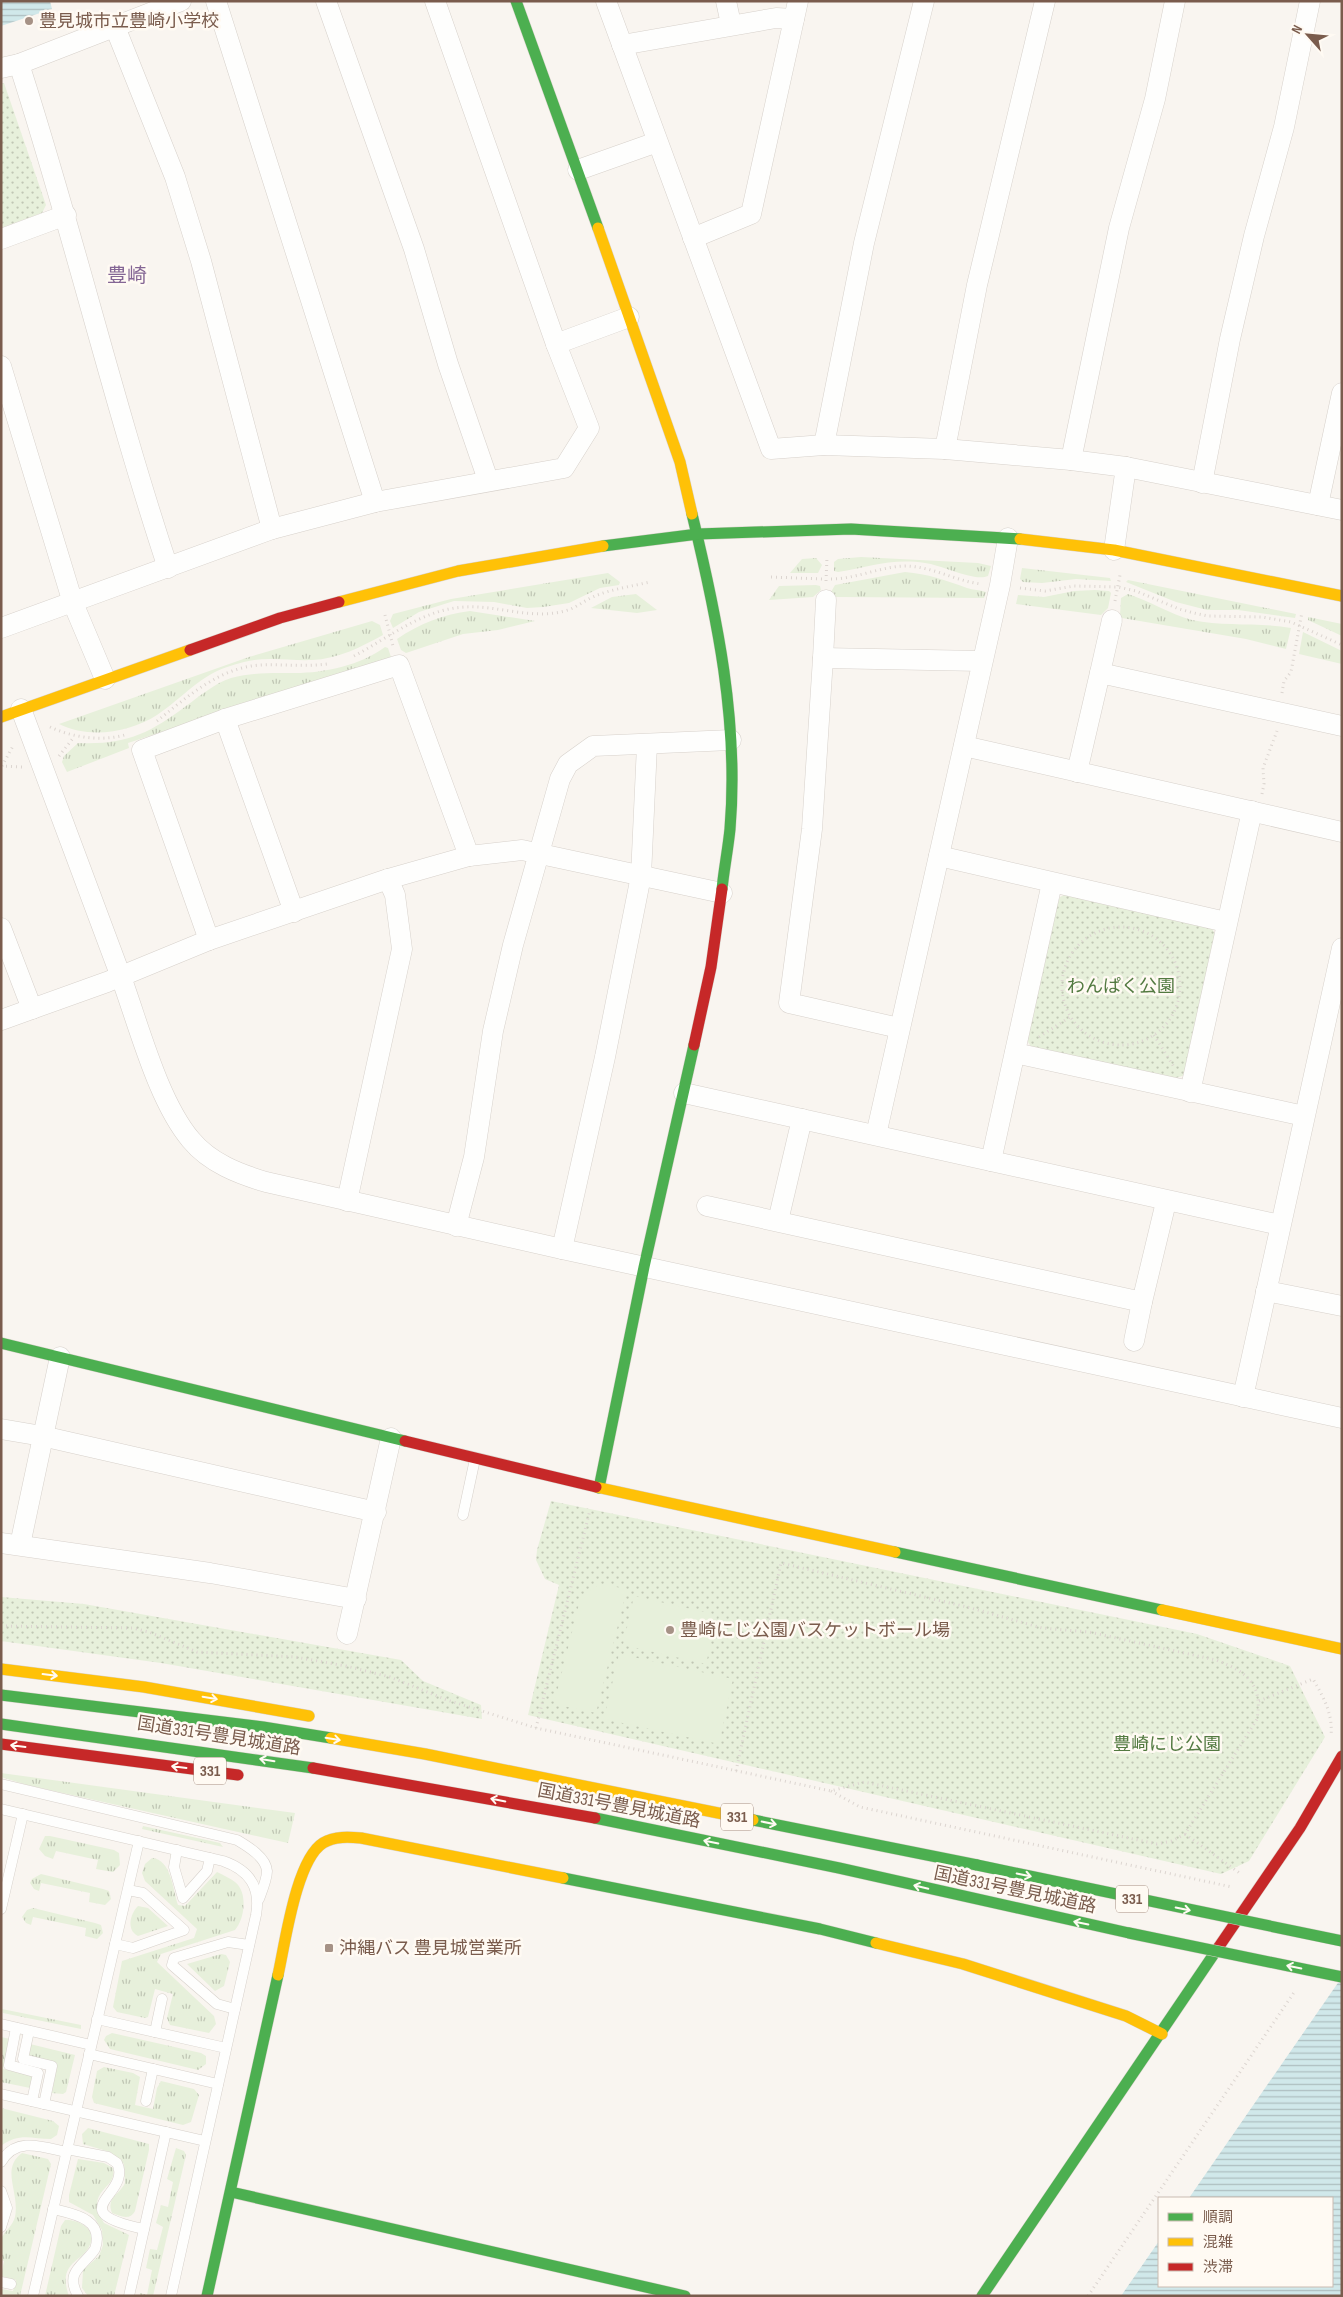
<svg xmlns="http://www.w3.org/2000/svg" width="1343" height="2297" viewBox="0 0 1343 2297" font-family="'Sofia Sans Condensed','Noto Sans JP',sans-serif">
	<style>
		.grass { fill: url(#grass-tufts) }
		.park { fill: url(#park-dots) }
		.pitch { fill: #e7f0db }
		.water { fill: url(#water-rules) }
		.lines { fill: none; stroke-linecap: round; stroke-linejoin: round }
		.lane-casing { stroke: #d7d1cb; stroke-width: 11 }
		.street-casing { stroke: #d7d1cb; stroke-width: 21 }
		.fast-casing { stroke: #d9d2cb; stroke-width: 12 }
		.slow-casing { stroke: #d9d2cb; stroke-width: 12 }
		.jam-casing { stroke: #d9d2cb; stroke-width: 12 }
		.path { stroke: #dcd5d0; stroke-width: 3; stroke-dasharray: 1 4; stroke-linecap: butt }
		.lane { stroke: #fefefd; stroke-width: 10 }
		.street { stroke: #fefefd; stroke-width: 20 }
		.fast { stroke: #4caf50; stroke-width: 11 }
		.slow { stroke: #ffc107; stroke-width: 11 }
		.jam { stroke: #c62828; stroke-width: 11 }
		.fast-bridge-casing { stroke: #dad1cc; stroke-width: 12; stroke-linecap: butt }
		.fast-bridge { stroke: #4caf50; stroke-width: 11 }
		.oneway { stroke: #fffaf3 }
		.poi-dot { fill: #a69286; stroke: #fffaf3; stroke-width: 2 }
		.labels { text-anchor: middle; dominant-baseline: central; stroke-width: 5; stroke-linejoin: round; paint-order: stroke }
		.shield { fill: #fffaf3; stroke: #a28b7f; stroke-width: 1 }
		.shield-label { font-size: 16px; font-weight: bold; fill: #7a5c4d }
		.poi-label { font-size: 18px; fill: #7a5c4d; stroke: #fffaf3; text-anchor: start }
		.park-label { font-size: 18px; fill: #537a41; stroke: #fffaf3 }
		.street-label { font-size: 18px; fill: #7a5c4d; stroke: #fffaf3 }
		.quarter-label { font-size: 20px; fill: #846695; stroke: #fffaf3 }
	</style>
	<defs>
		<pattern id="grass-tufts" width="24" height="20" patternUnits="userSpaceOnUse" patternTransform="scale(1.25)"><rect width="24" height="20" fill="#e7f0db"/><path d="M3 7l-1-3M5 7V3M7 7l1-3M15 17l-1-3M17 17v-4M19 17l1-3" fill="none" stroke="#c0c6b4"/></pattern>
		<pattern id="park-dots" width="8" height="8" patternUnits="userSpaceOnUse" patternTransform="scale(1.25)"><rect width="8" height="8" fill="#e7f0db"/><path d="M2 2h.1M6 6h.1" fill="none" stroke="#c0c6b4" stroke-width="1.8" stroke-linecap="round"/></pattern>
		<pattern id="water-rules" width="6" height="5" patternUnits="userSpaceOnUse" patternTransform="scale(1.25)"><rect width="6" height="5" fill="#d0e8ea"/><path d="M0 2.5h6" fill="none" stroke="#aebfc0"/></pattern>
	</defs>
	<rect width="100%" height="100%" fill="#f9f5f0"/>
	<g class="grass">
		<path d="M861,557L978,563L991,566L988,576C974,582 942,565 925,563C892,558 869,567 838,572L834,571V562L838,559Z"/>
		<polygon points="816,558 822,565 818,573 790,573 802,559"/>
		<polygon points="1022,568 1110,578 1111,581 1076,579 1042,583 1023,582 1020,579"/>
		<path d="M905,572C928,574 945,580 967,588C973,590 980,590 986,592L984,598L836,597L831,592L835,585Z"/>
		<polygon points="608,573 620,582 619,585 600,588 569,603 543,607 527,608 494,602 454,601 419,612 393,628 390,621 393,614 451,599"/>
		<polygon points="1128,580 1296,614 1295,618 1238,610 1207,610 1176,602 1126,582"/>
		<polygon points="816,585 820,586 821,590 813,597 769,600 779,586"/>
		<polygon points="1095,590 1109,591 1111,593 1108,608 1101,615 1016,604 1018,595 1044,597 1074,591"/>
		<polygon points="636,594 657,610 637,613 591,608 612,597"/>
		<path d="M1128,594C1150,601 1170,614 1192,620C1225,627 1259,622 1291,628L1286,649L1246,639L1122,618L1120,615L1121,598Z"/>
		<path d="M470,611L535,621L498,630L463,634L406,653L401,650L397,639C419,624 444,614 470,611Z"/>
		<polygon points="1308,617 1342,624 1342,636 1308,620"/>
		<path d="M372,621L380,625L383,635C361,647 338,659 312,660C290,661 265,656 244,662C232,665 219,669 208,676C190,687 175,703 157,715C129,733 89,739 59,724L249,657Z"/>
		<polygon points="1303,632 1342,651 1342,664 1299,654"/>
		<path d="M385,647L388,648L391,657L128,743L129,748L67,772L62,762L64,756L78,743C125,745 149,734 186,706C200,696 215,683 231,678C253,672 273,673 295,673C325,673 361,665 385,647Z"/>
		<polygon points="1,1773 295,1813 288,1843 27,1785 1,1777"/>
		<polygon points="143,1826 220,1843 223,1847 142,1829"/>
		<polygon points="45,1836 50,1836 114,1850 119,1853 120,1865 113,1872 96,1869 98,1860 56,1851 53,1859 45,1856 39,1849"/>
		<path d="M152,1858C171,1859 173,1890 178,1905L185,1906L217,1872C223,1875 230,1878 235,1882C248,1892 245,1919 235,1930L161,1954L157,1962L214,2016L216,2024L209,2033L170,2025L167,2018L173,1994L155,1989L148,2017L145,2018L117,2012L113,2007L122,1961L194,1938L197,1929L145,1881L142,1873L145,1864Z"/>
		<polygon points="41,1874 103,1889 109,1891 111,1899 105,1905 89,1902 90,1893 41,1883 39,1891 34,1889 30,1883 32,1879"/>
		<path d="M138,1906L148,1908L168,1926L138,1936C126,1930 130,1914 138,1906Z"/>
		<polygon points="33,1908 95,1923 101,1925 103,1933 97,1939 85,1936 86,1928 33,1917 31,1925 26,1923 22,1917 27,1910"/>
		<polygon points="221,1954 226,1955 230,1962 224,1986 215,1991 187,1964"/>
		<polygon points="2,2009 81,2025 81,2029 3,2013"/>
		<polygon points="112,2033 201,2053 206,2056 206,2064 198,2070 110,2049 104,2040 106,2036"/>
		<polygon points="1,2037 10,2039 3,2069 33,2076 30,2088 1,2082"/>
		<polygon points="30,2044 75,2055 66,2092 63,2094 52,2093 57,2063 28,2056"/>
		<polygon points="104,2067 133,2073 140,2077 135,2105 153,2109 157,2088 161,2081 194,2089 199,2095 191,2122 183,2125 94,2103 92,2097 97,2071"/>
		<path d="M1,2108L53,2121L59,2126L57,2135L51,2139C32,2139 19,2132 1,2146Z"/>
		<path d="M88,2128L149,2144V2150L135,2211C130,2221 120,2216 112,2213C106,2198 119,2195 125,2183L124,2164L110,2152L83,2144L82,2134Z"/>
		<polygon points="176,2148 184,2151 186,2155 153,2296 140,2296 140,2293 147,2295 152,2270 146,2268 150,2249 157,2250 163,2227 156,2223 161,2205 168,2207 173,2182 167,2179"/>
		<path d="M22,2153L48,2159L51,2164L20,2296H1V2289L13,2291L16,2280L1,2276L4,2261L1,2260C1,2253 0,2242 2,2237C6,2230 13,2225 15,2217C20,2192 0,2169 22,2153Z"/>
		<path d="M78,2159L104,2163L113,2168C118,2190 83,2189 104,2223L129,2235L114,2296H88L82,2288L83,2270L99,2256L103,2245L102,2230L93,2215L69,2202V2195Z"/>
		<path d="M65,2220C76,2219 95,2227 91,2242C85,2263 56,2260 69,2296H45L61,2226Z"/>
	</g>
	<g class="park">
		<polygon points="4,83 46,205 42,213 1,228 1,84"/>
		<polygon points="1066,894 1210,925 1215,934 1185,1075 1176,1078 1031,1047 1027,1040 1058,902 1060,897"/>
		<polygon points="551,1501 1197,1634 1290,1666 1325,1737 1249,1861 1221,1874 528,1715 559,1585 545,1579 536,1560 537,1550"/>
		<polygon points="1,1597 84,1604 401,1660 423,1681 481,1705 482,1719 161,1663 1,1641"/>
	</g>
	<g class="pitch">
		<polygon points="600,1584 627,1589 596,1713 554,1704 581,1596"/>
		<polygon points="634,1596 717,1615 706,1664 623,1645"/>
		<polygon points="619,1654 733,1679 719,1744 604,1719"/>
	</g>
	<g class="water">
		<polygon points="1,1 50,1 52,9 1,26"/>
		<polygon points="1342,1977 1342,2296 1121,2296 1159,2241 1159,2286 1332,2286 1332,2198 1189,2198"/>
	</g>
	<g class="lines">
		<g class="lane-casing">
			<g id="lane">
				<polyline points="463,1515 475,1459"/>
				<path d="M1,1784L237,1840C247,1846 266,1857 267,1871C267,1879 262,1891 259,1899"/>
				<path d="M1,1809L223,1861C249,1870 261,1887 256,1915L171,2296"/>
				<polyline points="177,1850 174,1867 183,1898 207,1871 210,1858"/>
				<polyline points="1,1909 23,1814"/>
				<polyline points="115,1944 133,1948 184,1930 143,1893 128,1890"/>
				<polyline points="235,2009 217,2004 172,1965 174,1958 228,1942 249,1945"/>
				<polyline points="97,2019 226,2048"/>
				<polyline points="1,2024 91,2045"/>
				<polyline points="16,2028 9,2065 38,2073 32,2101"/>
				<polyline points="29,2031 23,2059 52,2066 44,2104"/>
				<polyline points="155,2032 162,1999"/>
				<polyline points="89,2054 218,2084"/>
				<polyline points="1,2094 205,2141"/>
				<polyline points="146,2101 153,2069"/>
				<path d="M67,2149L108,2157L117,2163C133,2195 58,2211 144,2229"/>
				<path d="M1,2162C16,2136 43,2147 66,2152"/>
				<polyline points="1,2191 7,2208 1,2227"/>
				<path d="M53,2209C74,2214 105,2219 95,2249C84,2266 64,2271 78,2296"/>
				<polyline points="1,2282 11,2284"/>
				<polyline points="33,2296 139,1841"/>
				<polyline points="129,2296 166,2132"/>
			</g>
		</g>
		<g class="street-casing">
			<g id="street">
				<polyline points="216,1 375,502"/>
				<polyline points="326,1 414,249 448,364 488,480"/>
				<polyline points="606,1 771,449 824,445 945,449 1071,460 1126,467 1342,510"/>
				<polyline points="726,1 731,24"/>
				<polyline points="115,27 175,177 201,261 272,529"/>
				<polyline points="622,45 776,18 794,19"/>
				<path d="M19,64C73,231 113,402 168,568"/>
				<polyline points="1,68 19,64 181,1"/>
				<polyline points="578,170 657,142"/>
				<polyline points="693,238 751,214 798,1"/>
				<polyline points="1,239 66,215"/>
				<polyline points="556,344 629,317"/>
				<polyline points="1,366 73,603 105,679"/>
				<polyline points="824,445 864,243 924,1"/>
				<polyline points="945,449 977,285 1045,1"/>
				<polyline points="1071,460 1119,228 1155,99 1175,1"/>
				<polyline points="1202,483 1230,339 1254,236 1284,127 1310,1"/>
				<polyline points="1318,505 1342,393"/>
				<polyline points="1114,550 1126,467"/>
				<polyline points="1,628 272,529 375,502 564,468 589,428 556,344 435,1"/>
				<polyline points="823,658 826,600"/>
				<polyline points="1100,673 1112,620"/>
				<path d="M21,709C54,799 88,887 121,977C139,1026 158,1101 191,1140C210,1163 239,1174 266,1182L562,1249L1342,1418"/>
				<polyline points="225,719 294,912"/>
				<polyline points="964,746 1342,832"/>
				<polyline points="1077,772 1100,673 1342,726"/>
				<polyline points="939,856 1226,922"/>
				<polyline points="1,928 32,1009"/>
				<polyline points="209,940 142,750 225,719 399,665 469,856"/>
				<polyline points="1,1020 107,982 209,940 388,879 469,856 522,850 722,893"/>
				<polyline points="899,1028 789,1003 812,829 823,658 981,661"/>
				<polyline points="1015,1053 1304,1116"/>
				<polyline points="1190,1092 1252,811"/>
				<polyline points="684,1093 1280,1225"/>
				<polyline points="876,1135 1000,585 1008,538"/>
				<polyline points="991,1161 1052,883"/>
				<polyline points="347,1201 402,949 395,895 388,879"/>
				<polyline points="707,1206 1142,1302 1166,1202"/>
				<polyline points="778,1221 802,1119"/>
				<polyline points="456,1226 474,1157 493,1031 513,945 560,779 568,764 593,746 731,740"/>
				<polyline points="562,1249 605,1057 641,876 647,745"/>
				<polyline points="1266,1291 1342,1306"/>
				<polyline points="1134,1341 1142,1302"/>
				<polyline points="1243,1397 1342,948"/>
				<polyline points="1,1429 42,1436 376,1512"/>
				<polyline points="1,1543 210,1573 356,1599"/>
				<polyline points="20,1545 60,1357"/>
				<polyline points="347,1634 391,1438"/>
			</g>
		</g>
		<g class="fast-casing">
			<g id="fast">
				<polyline points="516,1 598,228"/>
				<path d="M692,514C717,617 739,722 730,829C728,849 724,869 722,889"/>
				<polyline points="603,546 698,534 851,529 1020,539"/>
				<polyline points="1,1343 405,1441"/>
				<polyline points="599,1488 644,1267 694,1045"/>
				<polyline points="895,1552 1162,1610"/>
				<polyline points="1,1695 263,1727 331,1738"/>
				<polyline points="1,1724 313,1768"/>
				<polyline points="595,1818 839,1868 1129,1933"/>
				<polyline points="753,1820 977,1865"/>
				<polyline points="563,1878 820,1929 876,1943"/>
				<polyline points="231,2192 685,2296"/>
				<polyline points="207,2296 278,1975"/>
				<polyline points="982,2296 1218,1948"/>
			</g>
		</g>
		<g class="slow-casing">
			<g id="slow">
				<polyline points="598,228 680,462 692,514"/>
				<polyline points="1020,539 1114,550 1342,596"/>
				<polyline points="339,602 458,571 603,546"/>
				<polyline points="1,717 190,650"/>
				<polyline points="596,1487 895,1552"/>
				<polyline points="1162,1610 1342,1649"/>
				<polyline points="1,1669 144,1687 309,1716"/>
				<polyline points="331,1738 425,1754 753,1820"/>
				<polyline points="876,1943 963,1964 1126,2016 1162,2034"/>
				<path d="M278,1975C285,1944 296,1860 323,1843C335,1836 349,1837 361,1838L563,1878"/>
			</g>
		</g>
		<g class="jam-casing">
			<g id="jam">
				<polyline points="190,650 280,618 339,602"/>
				<polyline points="694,1045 711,967 722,889"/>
				<polyline points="405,1441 596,1487"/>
				<polyline points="1,1744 238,1775"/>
				<polyline points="313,1768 595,1818"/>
				<polyline points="1218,1948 1300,1828 1342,1756"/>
			</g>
		</g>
		<g class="path">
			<polyline points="771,577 823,579"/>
			<path d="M831,579C857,579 881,566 907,566C933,567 956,581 981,584"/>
			<polyline points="826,581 827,557"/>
			<polyline points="1020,588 1045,591 1074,586 1118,587 1136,591 1179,609 1194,613 1208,616 1262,617 1291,622 1342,645"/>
			<polyline points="1115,601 1120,575"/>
			<polyline points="385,615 393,646"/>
			<path d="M354,656C390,637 423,609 465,607C498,605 534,621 568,610C577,607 585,600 595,596C612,589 633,586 650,582"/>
			<polyline points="1282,693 1284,681 1291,672 1302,612"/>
			<path d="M157,721C187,697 220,667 261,665C283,664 305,667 327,664"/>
			<path d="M50,727C74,738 103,742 128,734"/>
			<polyline points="59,756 74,737"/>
			<polyline points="1,766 22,767"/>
			<polyline points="2,766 13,746"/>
			<polyline points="1262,794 1264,784 1263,768 1277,731"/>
			<circle cx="1121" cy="986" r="59"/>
			<polyline points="1154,1035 1174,1067"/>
			<polyline points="1039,1037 1070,1017"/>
			<path d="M1,1626L132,1628L149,1632L197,1652L295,1657L346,1666L390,1677L447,1700L536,1728L831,1791L864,1782L1157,1844L1172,1841L1185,1834L1257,1719C1263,1684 1247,1672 1216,1660L1089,1632L1042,1628L971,1608L781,1563L736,1771"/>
			<path d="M1259,1701L1313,1679C1324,1698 1333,1714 1331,1736"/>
			<polyline points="536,1728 590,1510"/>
			<polyline points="831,1791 860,1807 1232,1887"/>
			<polyline points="1185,1834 1241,1874"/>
			<polyline points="1088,2296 1295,1991"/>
		</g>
		<use href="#lane" class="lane"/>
		<use href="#street" class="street"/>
		<use href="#fast" class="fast"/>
		<use href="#slow" class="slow"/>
		<use href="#jam" class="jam"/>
		<g class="fast-bridge-casing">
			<g id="fast-bridge">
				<polyline points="977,1865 1342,1941"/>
				<polyline points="1129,1933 1342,1977"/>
			</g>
		</g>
		<use href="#fast-bridge" class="fast-bridge"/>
	</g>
	<defs><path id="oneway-shaft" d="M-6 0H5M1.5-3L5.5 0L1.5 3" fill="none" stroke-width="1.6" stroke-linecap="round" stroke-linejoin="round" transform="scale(1.25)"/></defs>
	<g class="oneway">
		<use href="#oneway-shaft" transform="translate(50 1675) rotate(7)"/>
		<use href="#oneway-shaft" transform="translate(210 1698) rotate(10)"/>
		<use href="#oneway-shaft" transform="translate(333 1739) rotate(9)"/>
		<use href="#oneway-shaft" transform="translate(18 1746) rotate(-173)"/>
		<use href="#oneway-shaft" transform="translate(267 1760) rotate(-171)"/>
		<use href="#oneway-shaft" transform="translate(179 1767) rotate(-173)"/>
		<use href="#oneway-shaft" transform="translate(498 1800) rotate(-169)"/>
		<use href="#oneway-shaft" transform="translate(769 1823) rotate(11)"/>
		<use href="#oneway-shaft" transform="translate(711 1842) rotate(-169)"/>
		<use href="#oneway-shaft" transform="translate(1024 1875) rotate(12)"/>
		<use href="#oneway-shaft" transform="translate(921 1887) rotate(-167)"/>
		<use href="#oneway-shaft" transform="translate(1183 1909) rotate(12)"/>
		<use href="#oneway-shaft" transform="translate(1081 1923) rotate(-168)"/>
		<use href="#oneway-shaft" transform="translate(1294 1967) rotate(-168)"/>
	</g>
	<g class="poi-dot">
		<circle cx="29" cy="21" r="5"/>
		<circle cx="670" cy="1630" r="5"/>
		<rect x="324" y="1943" width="10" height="10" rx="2.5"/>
	</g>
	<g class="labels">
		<g class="shield">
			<rect x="194" y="1757.5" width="32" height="27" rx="4"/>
			<rect x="721" y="1803.5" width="32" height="27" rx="4"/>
			<rect x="1116" y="1885.5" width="32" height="27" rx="4"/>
		</g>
		<g class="shield-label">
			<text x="210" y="1771">331</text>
			<text x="737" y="1817">331</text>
			<text x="1132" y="1899">331</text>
		</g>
		<g class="poi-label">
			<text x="39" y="21">豊見城市立豊崎小学校</text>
			<text x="680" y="1630">豊崎にじ公園バスケットボール場</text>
			<text x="339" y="1948">沖縄バス 豊見城営業所</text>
		</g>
		<g class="park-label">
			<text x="1121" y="986">わんぱく公園</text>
			<text x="1167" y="1744">豊崎にじ公園</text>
		</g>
		<g class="street-label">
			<text transform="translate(219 1736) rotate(9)">国道331号豊見城道路</text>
			<text transform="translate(619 1806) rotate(11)">国道331号豊見城道路</text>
			<text transform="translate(1015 1890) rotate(12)">国道331号豊見城道路</text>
		</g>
		<g class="quarter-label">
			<text x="127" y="276">豊崎</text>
		</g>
	</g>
	<rect width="1343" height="2297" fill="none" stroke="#7a5c4d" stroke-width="5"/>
	<rect x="1158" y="2197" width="175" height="90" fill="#fffaf3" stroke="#cabbb1"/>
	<rect x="1168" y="2213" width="25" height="8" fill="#4caf50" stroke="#cabbb1"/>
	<text x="1203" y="2222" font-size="15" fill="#7a5c4d">順調</text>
	<rect x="1168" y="2238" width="25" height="8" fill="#ffc107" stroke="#cabbb1"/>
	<text x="1203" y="2247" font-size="15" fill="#7a5c4d">混雑</text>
	<rect x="1168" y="2263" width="25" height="8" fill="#c62828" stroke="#cabbb1"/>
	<text x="1203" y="2272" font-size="15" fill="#7a5c4d">渋滞</text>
	<g transform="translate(1308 35) rotate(297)" stroke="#fffaf3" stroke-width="4" paint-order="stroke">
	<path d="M0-4L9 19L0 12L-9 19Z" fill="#7a5c4d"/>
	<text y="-8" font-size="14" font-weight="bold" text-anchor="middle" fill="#7a5c4d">N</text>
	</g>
</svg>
